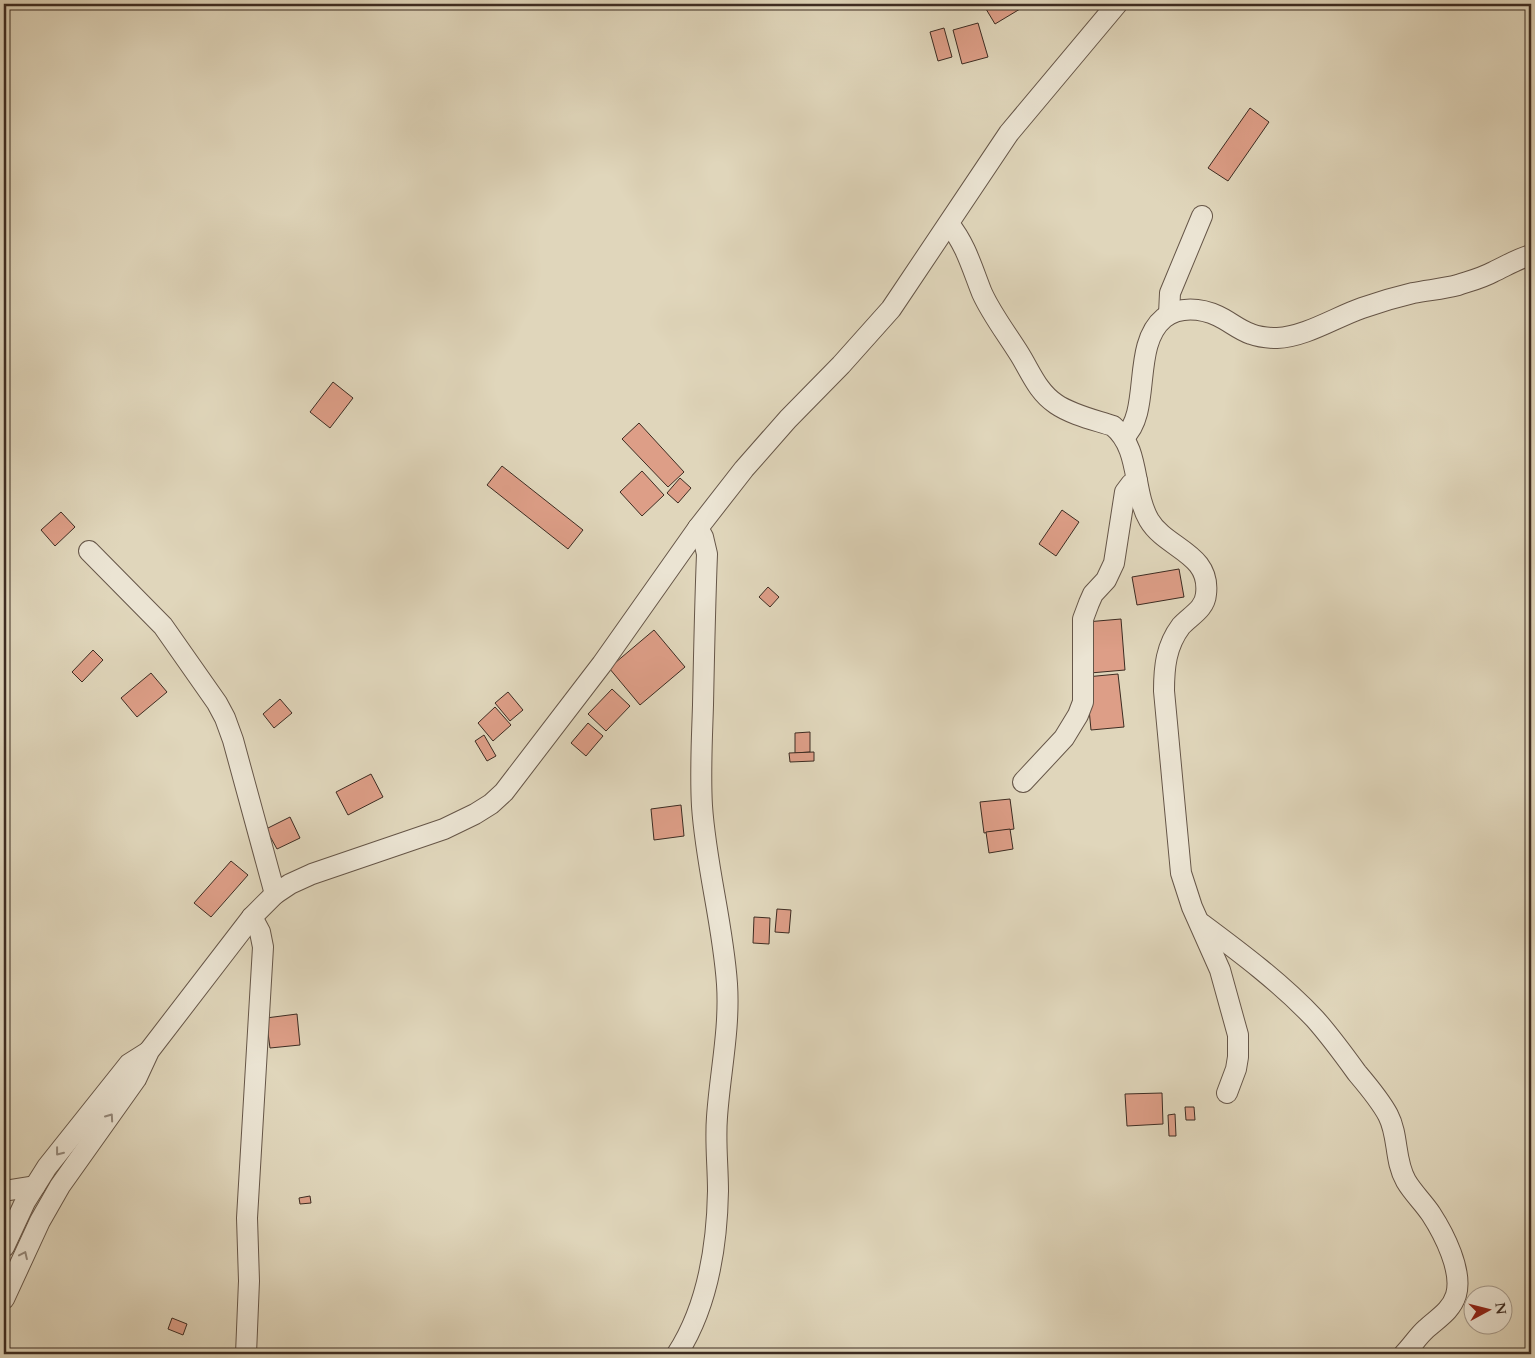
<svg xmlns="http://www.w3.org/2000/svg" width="1535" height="1358" viewBox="0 0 1535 1358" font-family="Cardo,serif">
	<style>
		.building { fill: #dd9e87; stroke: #3d2c22 }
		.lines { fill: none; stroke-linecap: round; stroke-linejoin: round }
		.minor-casing { stroke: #665648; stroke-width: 22 }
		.minor { stroke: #ebe4d3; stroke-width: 20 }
		.oneway { stroke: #94887a }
	</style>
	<rect width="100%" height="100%" fill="#e0d6bb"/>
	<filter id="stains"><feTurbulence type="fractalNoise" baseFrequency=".004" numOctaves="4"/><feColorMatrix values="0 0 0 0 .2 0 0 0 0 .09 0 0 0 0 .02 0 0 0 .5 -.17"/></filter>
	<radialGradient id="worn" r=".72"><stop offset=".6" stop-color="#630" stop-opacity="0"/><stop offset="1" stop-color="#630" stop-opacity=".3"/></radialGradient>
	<g class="building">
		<polygon points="983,4 1017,4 1020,9 995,24"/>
		<polygon points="978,23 988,57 962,64 953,30"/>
		<polygon points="944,28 952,57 938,61 930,32"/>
		<polygon points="1250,108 1269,122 1228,181 1208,168"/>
		<polygon points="333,382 353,398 330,428 310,412"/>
		<polygon points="639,423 684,472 668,487 622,439"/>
		<polygon points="502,466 583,530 568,549 487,485"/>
		<polygon points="642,471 664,495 642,516 620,492"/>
		<polygon points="680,478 691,488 678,503 667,493"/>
		<polygon points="1062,510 1079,522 1056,556 1039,544"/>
		<polygon points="61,512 75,527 55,546 41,530"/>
		<polygon points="1179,569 1184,597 1137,605 1132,577"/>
		<polygon points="768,587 779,597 770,607 759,597"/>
		<polygon points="1121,619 1125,670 1090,673 1086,622"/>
		<polygon points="654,630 685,667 640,705 609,668"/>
		<polygon points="93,650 103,660 82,682 72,672"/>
		<polygon points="151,673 167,692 137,717 121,698"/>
		<polygon points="1118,674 1124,727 1091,730 1086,677"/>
		<polygon points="612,689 630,706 606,731 588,714"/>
		<polygon points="508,692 523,710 510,721 495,703"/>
		<polygon points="280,699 292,713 274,728 263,714"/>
		<polygon points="495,707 511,725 493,741 478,723"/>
		<polygon points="588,723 603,736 586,756 571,743"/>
		<polygon points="810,732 810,752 795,753 795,733"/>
		<polygon points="484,735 496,756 487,761 475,741"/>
		<polygon points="814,752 814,761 790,762 789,753"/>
		<polygon points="371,774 383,797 348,815 336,792"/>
		<polygon points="1010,799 1014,829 984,833 980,802"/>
		<polygon points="681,805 684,836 654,840 651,809"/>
		<polygon points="290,817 300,838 277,849 266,829"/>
		<polygon points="1010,829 1013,849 989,853 986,832"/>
		<polygon points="231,861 248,875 211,917 194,903"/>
		<polygon points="777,909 791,910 789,933 775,932"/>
		<polygon points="754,917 770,918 769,944 753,943"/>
		<polygon points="297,1014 300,1045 270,1048 266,1018"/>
		<polygon points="1162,1093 1163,1124 1127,1126 1125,1094"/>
		<polygon points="1185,1107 1194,1107 1195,1120 1186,1120"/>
		<polygon points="1175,1114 1176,1136 1169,1136 1168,1115"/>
		<polygon points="310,1196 311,1203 300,1204 299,1198"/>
		<polygon points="172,1318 187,1324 183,1335 168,1329"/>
	</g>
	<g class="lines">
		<g class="minor-casing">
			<g id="minor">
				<path d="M949,224C966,245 972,268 982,293C992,315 1007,334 1020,355C1031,373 1038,392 1056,404C1072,415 1095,420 1113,426C1141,449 1132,491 1149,520C1166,549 1211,553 1206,594C1205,609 1190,616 1181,626C1166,646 1164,667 1164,691L1181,873L1192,907L1220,970L1238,1035V1057L1236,1069L1227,1093"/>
				<polyline points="1169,314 1170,293 1202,216"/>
				<path d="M1124,437C1152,412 1131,345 1164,318C1179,306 1201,308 1218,316C1229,321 1239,330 1251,334C1259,337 1269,338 1277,338C1305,337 1336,317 1362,308C1379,302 1396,297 1413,293C1428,290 1443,289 1458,285C1470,281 1482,278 1493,272C1506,266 1517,259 1531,255"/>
				<polyline points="89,551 163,626 217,703 225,718 233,740 275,894"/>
				<polyline points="1023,782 1064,738 1078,715 1083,702 1083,619 1089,603 1093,594 1106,580 1114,563 1125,492 1131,484 1137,481"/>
				<path d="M1202,924C1241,953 1281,983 1315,1019C1330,1036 1344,1055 1357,1073C1368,1086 1380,1100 1388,1115C1399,1136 1394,1160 1406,1181C1413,1193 1423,1202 1431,1214C1444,1234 1463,1271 1456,1295C1451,1311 1438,1318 1426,1329C1418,1336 1412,1346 1404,1354"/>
				<polyline points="4,1191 35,1186"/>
				<polyline points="4,1247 25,1202 47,1167 129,1064 148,1052"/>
				<polyline points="4,1299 40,1221 60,1186 136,1079 149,1051 252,917 275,894 290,884 312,874 444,829 475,814 491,804 504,792 602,664 698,528 744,469 788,419 841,365 891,309 1009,133 1117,4"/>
				<polyline points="246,1354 249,1281 247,1218 263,947 260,932 252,917"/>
				<path d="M677,1354C708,1306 717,1247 718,1191C718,1166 715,1142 717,1117C720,1073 730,1029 727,984C723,924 706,866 702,806C700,772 702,739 703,705C704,654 705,604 707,554L703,537L698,528"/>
			</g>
		</g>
		<use href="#minor" class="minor"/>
	</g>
	<defs><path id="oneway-chevron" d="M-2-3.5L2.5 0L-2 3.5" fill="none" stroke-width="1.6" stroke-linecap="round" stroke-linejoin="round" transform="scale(1.25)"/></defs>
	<g class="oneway">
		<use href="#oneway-chevron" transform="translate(110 1117) rotate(-55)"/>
		<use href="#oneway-chevron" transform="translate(59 1152) rotate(128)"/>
		<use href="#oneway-chevron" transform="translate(24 1255) rotate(-65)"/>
	</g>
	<rect width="1535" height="1358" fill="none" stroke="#e0d6bb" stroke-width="20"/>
	<rect x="5" y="5" width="1525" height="1348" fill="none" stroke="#3d2c22" stroke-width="2.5"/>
	<rect x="10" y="10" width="1515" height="1338" fill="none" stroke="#3d2c22"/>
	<g transform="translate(1488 1310) rotate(83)"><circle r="24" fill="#ebe4d3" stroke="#a59a8c"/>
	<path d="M0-4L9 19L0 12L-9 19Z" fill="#8f2418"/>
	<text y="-8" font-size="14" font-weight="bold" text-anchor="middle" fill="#3d2c22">N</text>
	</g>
	<rect width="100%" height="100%" filter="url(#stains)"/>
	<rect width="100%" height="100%" fill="url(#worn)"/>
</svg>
